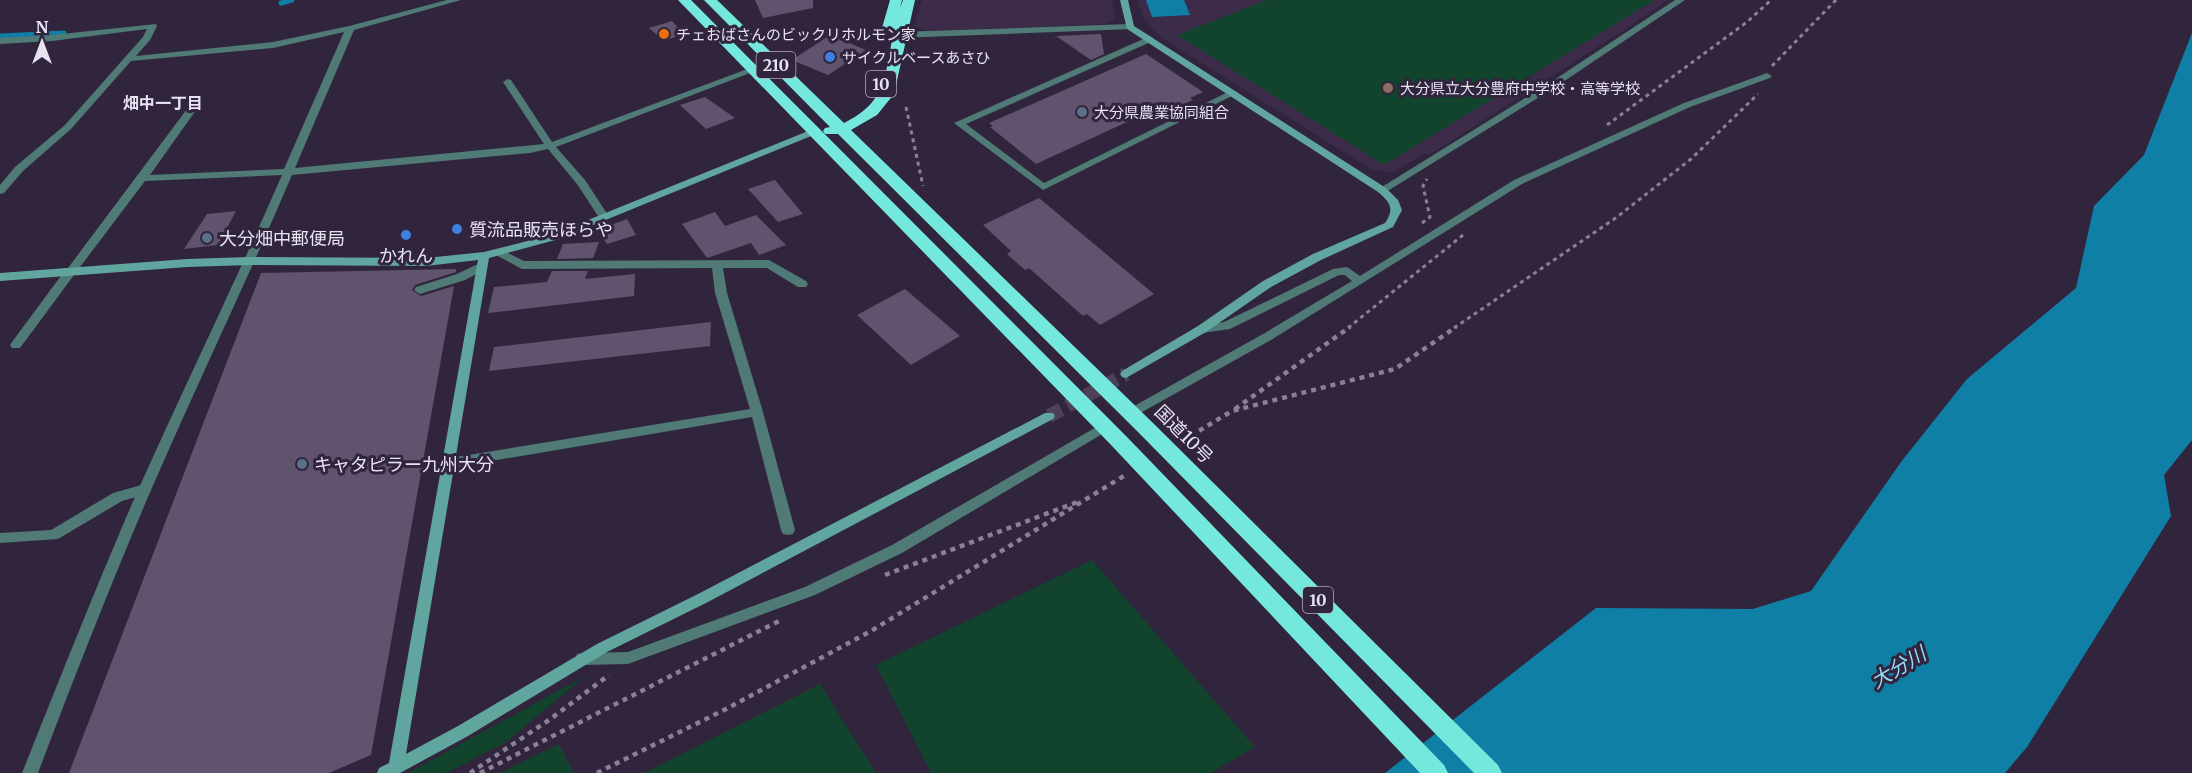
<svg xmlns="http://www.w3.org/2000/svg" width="2192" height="773" viewBox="0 0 2192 773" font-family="Merriweather,'Noto Sans JP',serif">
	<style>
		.built { fill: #3c2c4a }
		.green { fill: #11432d }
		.water { fill: #107fa5 }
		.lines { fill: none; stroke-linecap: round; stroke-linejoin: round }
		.stream { stroke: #107fa5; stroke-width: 5 }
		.building { fill: #60536d }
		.secondary-tunnel { stroke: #4d4158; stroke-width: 14; stroke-dasharray: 14 7; stroke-linecap: butt }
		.path-far1 { stroke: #8b8195; stroke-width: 3; stroke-dasharray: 4 4; stroke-linecap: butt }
		.path { stroke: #8b8195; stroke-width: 4.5; stroke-dasharray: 5 5; stroke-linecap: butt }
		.lane { fill: #4f7a75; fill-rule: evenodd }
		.street { fill: #4f7a75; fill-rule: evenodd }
		.secondary { fill: #60a69f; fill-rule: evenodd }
		.highway { fill: #75e8dd; fill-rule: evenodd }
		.food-dot { fill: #e8710a; stroke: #31253d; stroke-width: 2 }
		.shop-dot { fill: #3f7fe0; stroke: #31253d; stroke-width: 2 }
		.education-dot { fill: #8d6e63; stroke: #31253d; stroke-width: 2 }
		.service-dot { fill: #5c6f8a; stroke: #31253d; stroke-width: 2 }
		.labels { text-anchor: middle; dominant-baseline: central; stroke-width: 6; stroke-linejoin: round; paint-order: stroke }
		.far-poi-label { font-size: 15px; fill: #e9e2f1; stroke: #31253d; text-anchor: start }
		.shield { fill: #31253d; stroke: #b2a9bb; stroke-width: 1.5 }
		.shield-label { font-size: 16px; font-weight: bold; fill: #e9e2f1 }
		.far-neighbourhood-label { font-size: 16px; font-weight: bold; fill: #e9e2f1; stroke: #31253d }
		.poi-label { font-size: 18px; fill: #e9e2f1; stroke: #31253d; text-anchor: start }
		.street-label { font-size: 18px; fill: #e9e2f1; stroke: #31253d }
		.water-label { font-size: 20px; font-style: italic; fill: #96dafa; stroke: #31253d }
	</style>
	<rect width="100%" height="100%" fill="#31253d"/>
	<g class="built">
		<polygon points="922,0 1112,0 1115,18 1105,24 926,31 914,26"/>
		<polygon points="1138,0 1667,0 1638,21 1429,155 1424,153 1392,173 1371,169 1162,38 1143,18"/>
	</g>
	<g class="green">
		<polygon points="1267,0 1653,0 1653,1 1384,165 1177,35"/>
		<polygon points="1092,560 1255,747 1211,773 931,773 876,665"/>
		<polygon points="585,676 505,743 446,773 408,773"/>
		<polygon points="820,684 876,773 644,773"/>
		<polygon points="559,744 574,773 500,773 504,771"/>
	</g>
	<g class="water">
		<polygon points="1146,0 1184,0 1190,15 1152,17"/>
		<polygon points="2192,33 2192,440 2164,475 2171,516 2027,747 2005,773 1385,773 1596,608 1753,609 1811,591 1901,462 1967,379 2076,288 2094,206 2144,155"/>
	</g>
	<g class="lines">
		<g class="stream">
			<polyline points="281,3 292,0"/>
			<polyline points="0,36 64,33"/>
		</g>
	</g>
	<g class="building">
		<polygon points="755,0 813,0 813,8 763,18"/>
		<polygon points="672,21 684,34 664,41 649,28"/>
		<polygon points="1101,34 1104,54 1091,60 1056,36"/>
		<polygon points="830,35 866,50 828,75 792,60"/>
		<polygon points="1146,54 1203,92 1190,98 1193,100 1163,114 1155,109 1036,164 990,127 993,126 989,123"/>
		<polygon points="705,97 735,118 706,129 680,105"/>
		<polygon points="775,180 803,214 778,222 748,189"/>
		<polygon points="1039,198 1051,208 1154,294 1100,325 1087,314 1083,316 1029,268 1025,270 1007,254 1011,251 983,225"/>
		<polygon points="236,211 218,245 184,249 207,214"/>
		<polygon points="715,212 725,226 756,215 786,245 759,255 751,243 707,258 682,224"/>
		<polygon points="627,219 636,235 607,244 597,230"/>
		<polygon points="599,242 593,258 557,259 563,244"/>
		<polygon points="456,269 456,272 415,285 412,290 421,296 454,286 371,755 329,773 69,773 261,273"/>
		<polygon points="552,271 588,271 585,279 635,274 634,296 488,313 494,287 547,282"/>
		<polygon points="905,289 960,336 911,365 857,315"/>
		<polygon points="711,322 710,346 489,371 494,347"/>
	</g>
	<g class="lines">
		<polyline class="secondary-tunnel" points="1049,416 1126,374"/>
		<g class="path-far1">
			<polyline points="1772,66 1836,0"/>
			<polyline points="906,107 923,186"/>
			<polyline points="1607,125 1747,22 1771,0"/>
			<polyline points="1422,223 1430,217 1423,186 1427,179"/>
			<polyline points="1348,328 1463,235"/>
			<polyline points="1454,328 1617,217 1691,159 1758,94"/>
		</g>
		<g class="path">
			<polyline points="1235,409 1350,327"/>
			<polyline points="1182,441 1232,411 1395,369 1456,327"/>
			<polyline points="885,575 1080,501"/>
			<polyline points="470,773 549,720 609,675"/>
			<polyline points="480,773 779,621"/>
			<polyline points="597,773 726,709 871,631 1127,474"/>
		</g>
		<g class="lane">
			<polygon points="1150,36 1154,39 1153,41 966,124 1044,183 1230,91 1233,90 1238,93 1043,190 954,123"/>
			<polygon points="70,268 75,272 74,275 20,348 12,348 10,345 12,342 66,269"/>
			<polygon points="145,484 150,485 151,489 150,493 122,501 58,539 0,543 0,533 51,530 113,493"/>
		</g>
		<g class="street">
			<path d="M447,0H461L354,30L295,168L544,144L503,82L508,79L511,80L552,142L750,68L753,67L758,70L556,147L585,180L608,215L609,217L608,219H600L577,184L548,149L530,153L292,175C247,281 197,384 151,490C111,583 74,678 38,773H22C60,678 97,584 138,490C185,385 236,281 282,175L145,181L74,275H66L65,272L193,101H199L201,103L150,175L284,169L344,32L273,48L131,61L71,129L23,171L4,193L0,194V185L15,167L65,125L143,37L147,29L52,41L0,44V38L52,35L156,24L157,26L150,40L136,56L273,42L349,26Z"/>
			<polygon points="1675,0 1685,0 1557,86 1386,192 1382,193 1377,190 1551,82"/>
			<polygon points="1130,24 1134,27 1133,29 899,38 895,35 899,32"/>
			<polygon points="1767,73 1772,76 1770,78 1690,107 1522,184 1271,340 1135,416 1127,416 1125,413 1127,410 1263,334 1352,281 1345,275 1339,275 1230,329 1202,333 1196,329 1198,326 1224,322 1333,269 1347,267 1360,276 1514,180 1684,103"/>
			<polygon points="500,249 524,261 769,260 806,281 808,284 806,287 798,287 767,268 723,268 727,293 763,412 795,530 793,534 788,535 783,534 781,530 752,417 450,468 446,466 444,463 446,460 450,458 750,409 715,293 712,268 522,269 496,255 495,253"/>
			<polygon points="482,262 486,263 487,266 486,269 465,280 420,294 414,290 416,287 457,274"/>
			<polygon points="1105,422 1109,424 1111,427 1109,430 902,553 815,595 628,664 582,665 577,664 575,659 577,654 582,653 628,652 805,587 892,545"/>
		</g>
		<g class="secondary">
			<path d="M1120,0H1128L1134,26L1386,188L1398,200L1402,210L1393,227L1321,260L1271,287L1206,332L1126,378L1122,377L1120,374L1122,371L1198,326L1263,281L1313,254L1385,223C1395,209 1390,202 1378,192L1127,29Z"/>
			<polygon points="813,129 816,130 816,134 559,239 489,258 406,754 458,726 597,644 698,594 1045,413 1053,413 1055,416 1053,419 708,602 607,652 468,736 400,773 377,773 379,768 389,763 478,260 426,266 250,265 187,267 0,281 0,273 187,259 250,257 426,258 484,252 551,235"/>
		</g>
		<g class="highway">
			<polygon points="678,0 691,0 1126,436 1444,765 1448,773 1420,773 1112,446"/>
			<path d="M704,0H717L844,123C889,101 884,74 894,31H884L882,28L890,0H902L900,8L903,0H915L894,94L877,115L851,130L1152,422L1498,765L1502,773H1474L1138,432L838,134H825L823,131L825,128L830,127Z"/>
		</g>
	</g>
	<circle class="food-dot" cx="664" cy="34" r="6"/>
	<g class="shop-dot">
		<circle cx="830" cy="57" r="6"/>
		<circle cx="457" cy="229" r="6"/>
		<circle cx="406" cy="235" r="6"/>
	</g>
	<circle class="education-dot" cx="1388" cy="88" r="6"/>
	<g class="service-dot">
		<circle cx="1082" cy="112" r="6"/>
		<circle cx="207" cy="238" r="6"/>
		<circle cx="302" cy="464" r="6"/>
	</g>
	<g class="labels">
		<g class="far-poi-label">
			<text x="676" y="34">チェおばさんのビックリホルモン家</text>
			<text x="842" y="57">サイクルベースあさひ</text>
			<text x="1400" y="88">大分県立大分豊府中学校・高等学校</text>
			<text x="1094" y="112">大分県農業協同組合</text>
		</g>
		<g class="shield">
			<rect x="756.5" y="52" width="39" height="26" rx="4.5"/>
			<rect x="866" y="71" width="30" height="26" rx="4.5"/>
			<rect x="1303" y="587" width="30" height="26" rx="4.5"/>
		</g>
		<g class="shield-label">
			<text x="776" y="65">210</text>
			<text x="881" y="84">10</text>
			<text x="1318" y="600">10</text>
		</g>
		<g class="far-neighbourhood-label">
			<text x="163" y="103">畑中一丁目</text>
		</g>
		<g class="poi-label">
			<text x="469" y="229">質流品販売ほらや</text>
			<text x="219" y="238">大分畑中郵便局</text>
			<text x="406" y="255" text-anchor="middle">かれん</text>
			<text x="314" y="464">キャタピラー九州大分</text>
		</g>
		<g class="street-label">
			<text transform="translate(1184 434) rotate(45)">国道10号</text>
		</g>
		<g class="water-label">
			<text transform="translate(1898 667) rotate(-31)">大分川</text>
		</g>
	</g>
	<g transform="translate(42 42)" stroke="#31253d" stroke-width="4.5" paint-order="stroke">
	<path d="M0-4.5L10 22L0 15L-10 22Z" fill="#e9e2f1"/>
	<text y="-9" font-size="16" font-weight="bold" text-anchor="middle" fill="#e9e2f1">N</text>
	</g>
</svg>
